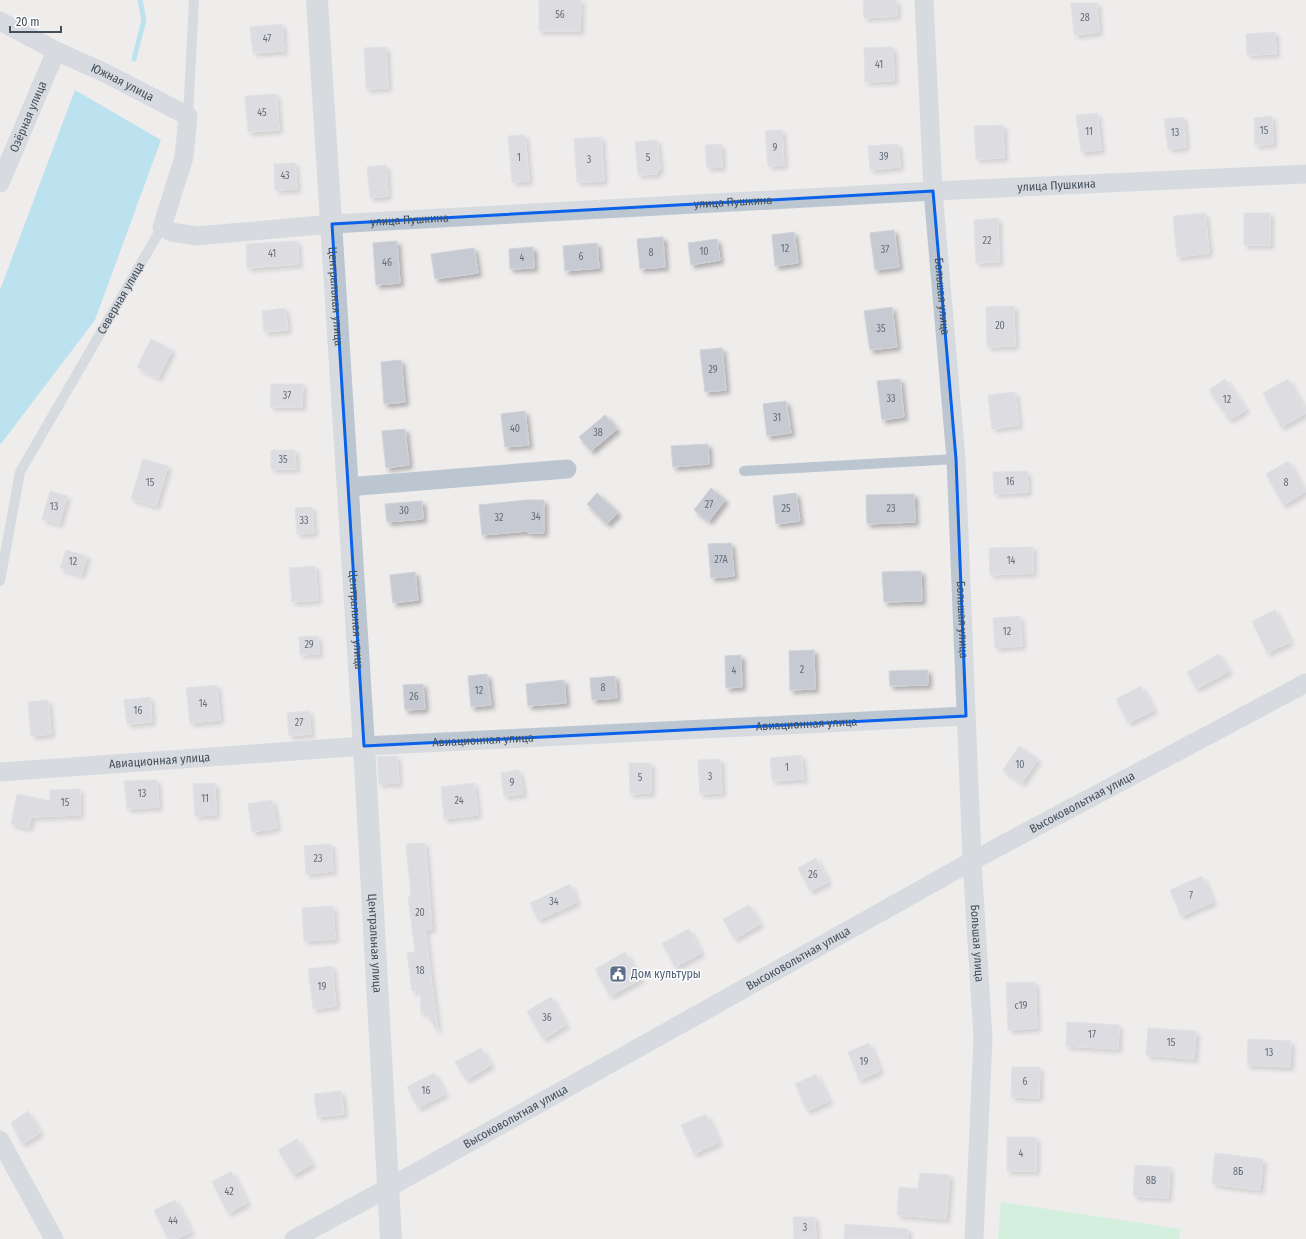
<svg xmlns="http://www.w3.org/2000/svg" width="1306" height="1239" viewBox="0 0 1306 1239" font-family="'Fira Sans Condensed',sans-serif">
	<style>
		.green { fill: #b5f2cf }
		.water { fill: #7ed5f2 }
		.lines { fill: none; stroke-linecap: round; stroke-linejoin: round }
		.stream { stroke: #7ed5f2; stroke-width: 5 }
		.building { fill: #c7cad3; stroke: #cfd2d9; filter: url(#shadow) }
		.service { stroke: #bbc6d0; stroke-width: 10 }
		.minor { stroke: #bbc6d0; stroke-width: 19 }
		.tertiary { stroke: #bbc6d0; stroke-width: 22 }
		.marked { fill: none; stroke: #0a62ea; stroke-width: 3; stroke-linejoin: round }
		.labels { text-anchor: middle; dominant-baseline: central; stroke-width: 3; stroke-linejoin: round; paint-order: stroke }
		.number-label { font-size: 10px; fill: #646e79 }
		.street-label { font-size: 12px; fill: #434f5b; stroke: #fff }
		.service-label { font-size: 12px; fill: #4e5e75; stroke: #fff; text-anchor: start }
	</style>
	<defs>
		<filter id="shadow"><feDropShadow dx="3.5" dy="3.5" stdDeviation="2" flood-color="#0004"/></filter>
	</defs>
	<rect width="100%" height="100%" fill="#efecec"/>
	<polygon class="green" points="1001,1202 1181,1229 1179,1239 998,1239"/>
	<polygon class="water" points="75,90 161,140 95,320 0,445 0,290"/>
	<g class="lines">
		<polyline class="stream" points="134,59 144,20 140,0"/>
	</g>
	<g class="building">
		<polygon points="539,0 581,0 580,31 539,31"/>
		<polygon points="863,0 896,0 897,16 864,18"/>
		<polygon points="1071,3 1097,3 1099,32 1074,35"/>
		<polygon points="282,24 284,51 253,53 250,27"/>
		<polygon points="1275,32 1276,54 1247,55 1246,34"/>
		<polygon points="386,47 388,88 366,89 364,48"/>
		<polygon points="893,47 894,81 865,82 864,48"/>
		<polygon points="276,94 279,130 248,132 245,96"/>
		<polygon points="1097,113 1101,150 1081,152 1076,115"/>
		<polygon points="1272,116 1273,144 1255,145 1254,118"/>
		<polygon points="1183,117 1186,147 1168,149 1164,119"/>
		<polygon points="1003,125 1004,158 976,159 974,126"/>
		<polygon points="782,130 784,165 768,166 765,131"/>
		<polygon points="525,135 529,181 512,182 508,136"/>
		<polygon points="601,137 604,181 577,182 574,139"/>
		<polygon points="657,140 660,170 657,171 657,174 638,175 635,142"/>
		<polygon points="721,144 722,167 707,168 705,145"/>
		<polygon points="898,144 900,167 870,170 868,146"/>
		<polygon points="295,163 297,189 275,190 274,164"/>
		<polygon points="386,165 388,196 370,198 367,167"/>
		<polygon points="1205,213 1209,253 1177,257 1173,216"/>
		<rect x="1244" y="213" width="26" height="32"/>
		<polygon points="998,218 999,262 976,263 974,220"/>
		<polygon points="894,230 899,267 875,270 870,233"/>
		<polygon points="794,232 798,263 775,266 772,235"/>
		<polygon points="663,237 665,267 640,269 637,239"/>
		<polygon points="717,239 720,260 691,265 688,243"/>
		<polygon points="297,241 299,264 247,268 246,244"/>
		<polygon points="397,241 400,283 376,285 373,243"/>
		<polygon points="597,243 599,268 565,271 563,246"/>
		<polygon points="533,247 534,268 510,269 509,249"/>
		<polygon points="474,248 478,273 435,279 431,254"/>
		<polygon points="1014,306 1015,346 987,347 986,307"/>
		<polygon points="892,307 897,347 870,350 864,311"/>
		<polygon points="285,308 288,330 264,332 262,311"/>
		<polygon points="151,339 172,350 158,378 137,367"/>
		<polygon points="722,348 726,390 705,392 700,350"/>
		<polygon points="401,360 405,402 384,404 381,362"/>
		<polygon points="900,379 904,417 882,420 877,381"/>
		<polygon points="1225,379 1246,410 1229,420 1209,390"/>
		<polygon points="1288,379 1306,413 1281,427 1263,393"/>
		<polygon points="271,384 303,384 302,407 270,407"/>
		<polygon points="1015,392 1019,425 992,429 988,395"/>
		<polygon points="786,401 791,433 767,436 763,404"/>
		<polygon points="525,411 529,445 505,447 501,414"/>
		<polygon points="605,415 617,429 591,451 579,437"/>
		<polygon points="405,429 409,465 386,468 382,431"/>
		<polygon points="708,444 709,464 673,467 671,446"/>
		<polygon points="271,450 295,450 296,469 271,469"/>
		<polygon points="143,459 168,466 156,506 131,499"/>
		<polygon points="1288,461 1305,492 1283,505 1266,474"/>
		<polygon points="1027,471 1028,492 994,494 993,472"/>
		<polygon points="711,488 725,500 709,521 694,510"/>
		<polygon points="50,491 67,496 59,524 42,519"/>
		<polygon points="597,493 618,513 607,524 587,504"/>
		<polygon points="796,493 800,521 776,524 773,496"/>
		<polygon points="914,494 915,522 867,524 866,495"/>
		<polygon points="527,500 544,500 544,533 528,533 528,531 482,535 479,505"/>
		<polygon points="422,501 423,519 387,522 385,504"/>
		<polygon points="312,507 314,533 297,534 295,508"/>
		<polygon points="731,543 734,576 711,578 708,544"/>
		<polygon points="1033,547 1033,573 990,575 989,548"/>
		<polygon points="66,550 87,556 81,575 60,568"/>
		<polygon points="315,566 318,600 292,602 289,568"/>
		<polygon points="921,571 922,601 884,602 882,572"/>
		<polygon points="415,572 418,600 393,603 390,575"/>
		<polygon points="1275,610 1290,642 1267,653 1252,621"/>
		<polygon points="1020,616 1022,646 995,648 993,618"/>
		<polygon points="318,636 319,654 300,655 299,637"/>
		<polygon points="814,650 815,689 790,690 789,651"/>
		<polygon points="1219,654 1229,671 1196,689 1187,672"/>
		<polygon points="741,655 742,687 726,688 725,656"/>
		<polygon points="928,670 928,685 890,686 889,671"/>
		<polygon points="487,674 491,705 471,707 468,676"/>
		<polygon points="615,676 617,698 592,700 590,678"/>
		<polygon points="564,680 566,703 528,706 526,684"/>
		<polygon points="423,684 425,709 405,710 403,685"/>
		<polygon points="217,685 220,720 190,723 186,688"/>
		<polygon points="1141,686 1154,710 1128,723 1116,699"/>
		<polygon points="150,697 152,722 127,724 124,700"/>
		<polygon points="48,700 51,734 31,736 28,702"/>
		<polygon points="309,711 311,734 289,736 287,713"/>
		<polygon points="1019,746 1038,759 1022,783 1003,770"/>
		<polygon points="801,755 804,779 772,781 770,758"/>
		<polygon points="397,756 399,783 379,784 377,757"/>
		<polygon points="720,759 722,793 700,794 698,760"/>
		<polygon points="629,763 651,763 651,793 630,794"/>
		<polygon points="519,770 523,794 504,796 501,773"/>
		<polygon points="157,780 159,807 127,809 124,781"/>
		<polygon points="215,783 216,815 195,816 193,784"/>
		<polygon points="474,783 478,815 444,819 441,787"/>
		<polygon points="80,789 80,815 31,817 29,828 11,824 17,794 50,801 50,790"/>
		<polygon points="272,800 277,828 252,832 248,804"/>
		<polygon points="425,843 432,929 425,930 438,1032 425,1011 421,1014 420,990 412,991 407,953 415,952 408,897 411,896 406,844"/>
		<polygon points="331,844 333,871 306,874 304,846"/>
		<polygon points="816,858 828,882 810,891 798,868"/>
		<polygon points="1202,876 1213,902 1181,916 1170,890"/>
		<polygon points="570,884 577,902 538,920 530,903"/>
		<polygon points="749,905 760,924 734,939 723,919"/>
		<polygon points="333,906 335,939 304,941 302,908"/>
		<polygon points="689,929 701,953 675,967 662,943"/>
		<polygon points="625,952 641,979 610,996 595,969"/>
		<polygon points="332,966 336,1006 313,1009 308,969"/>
		<polygon points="1035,982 1037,1028 1008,1030 1006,983"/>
		<polygon points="551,997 566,1025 543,1039 527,1011"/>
		<polygon points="1067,1022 1119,1025 1118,1049 1066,1046"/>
		<polygon points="1148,1028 1196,1031 1194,1059 1146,1055"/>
		<polygon points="1248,1039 1291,1041 1290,1067 1247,1065"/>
		<polygon points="869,1043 880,1071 859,1080 848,1052"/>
		<polygon points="481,1048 491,1065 466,1080 455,1062"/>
		<polygon points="1012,1067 1040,1067 1039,1098 1011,1097"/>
		<polygon points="434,1073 445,1094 418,1108 407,1087"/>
		<polygon points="816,1074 829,1101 807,1111 795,1084"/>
		<polygon points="341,1091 344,1114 317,1117 314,1094"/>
		<polygon points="28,1111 40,1133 22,1144 11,1123"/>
		<polygon points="706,1114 719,1142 694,1154 681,1125"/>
		<rect x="1007" y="1137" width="29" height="34"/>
		<polygon points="297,1139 312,1164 293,1175 278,1150"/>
		<polygon points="1215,1153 1263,1159 1260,1190 1212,1184"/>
		<polygon points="1135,1165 1170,1167 1168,1198 1133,1196"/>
		<polygon points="231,1171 247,1203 228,1213 212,1182"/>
		<polygon points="920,1173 950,1175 946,1219 897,1215 899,1187 918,1189"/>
		<polygon points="175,1200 191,1232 176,1239 168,1239 154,1210"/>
		<polygon points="793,1217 815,1217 816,1239 794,1239"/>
		<polygon points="845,1224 908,1229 908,1239 844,1239"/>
	</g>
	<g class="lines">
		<g class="service">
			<polyline points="188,116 194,0"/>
			<polyline points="744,471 956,459"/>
			<path id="s1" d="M0,581L20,472L162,227"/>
		</g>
		<g class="minor">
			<path id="s2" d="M924,0L933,191L956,459L972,861L983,1038L974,1239"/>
			<path id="s3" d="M0,21L56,51L105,73L188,116L184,157L162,227L171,232L197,236L332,224L933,191L1306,174"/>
			<path id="s4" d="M0,183L56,51"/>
			<polyline points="347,487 567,469"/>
			<path id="s5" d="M0,772L364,746L966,716"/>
			<polyline points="0,1140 54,1239"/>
			<path id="s6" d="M294,1239L397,1183L972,861L1306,683"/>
		</g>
		<path class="tertiary" id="s7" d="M317,0L364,746L391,1239"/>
	</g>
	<path d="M0 0H1306V1239H0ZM933,191L956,459L966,716L364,746L332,224Z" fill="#efecec" fill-opacity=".55" fill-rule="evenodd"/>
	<path class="marked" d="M933,191L956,459L966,716L364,746L332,224Z"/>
	<defs>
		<g id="civic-square" transform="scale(0.9)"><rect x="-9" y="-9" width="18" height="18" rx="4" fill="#5c6f8a" stroke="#fff"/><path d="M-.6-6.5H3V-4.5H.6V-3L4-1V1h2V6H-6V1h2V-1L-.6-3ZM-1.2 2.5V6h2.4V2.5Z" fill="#fff"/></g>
	</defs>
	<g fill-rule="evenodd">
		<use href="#civic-square" x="618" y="974"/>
	</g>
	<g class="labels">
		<g class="number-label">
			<text x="560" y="15">56</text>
			<text x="1085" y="18">28</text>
			<text x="267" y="39">47</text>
			<text x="879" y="65">41</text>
			<text x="262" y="113">45</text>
			<text x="1264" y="131">15</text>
			<text x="1089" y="132">11</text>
			<text x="1175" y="133">13</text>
			<text x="775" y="148">9</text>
			<text x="884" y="157">39</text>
			<text x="519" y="158">1</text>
			<text x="648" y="158">5</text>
			<text x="589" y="160">3</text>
			<text x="285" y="176">43</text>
			<text x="987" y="241">22</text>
			<text x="785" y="249">12</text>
			<text x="885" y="250">37</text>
			<text x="704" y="252">10</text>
			<text x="651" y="253">8</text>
			<text x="272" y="254">41</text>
			<text x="581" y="257">6</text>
			<text x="522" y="258">4</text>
			<text x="387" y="263">46</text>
			<text x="1000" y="326">20</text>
			<text x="881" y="329">35</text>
			<text x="713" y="370">29</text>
			<text x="287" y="396">37</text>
			<text x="891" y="399">33</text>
			<text x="1227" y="400">12</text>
			<text x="777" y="418">31</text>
			<text x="515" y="429">40</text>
			<text x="598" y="433">38</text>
			<text x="283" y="460">35</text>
			<text x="1010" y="482">16</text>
			<text x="150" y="483">15</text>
			<text x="1286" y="483">8</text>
			<text x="709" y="505">27</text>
			<text x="54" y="507">13</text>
			<text x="786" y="509">25</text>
			<text x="891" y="509">23</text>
			<text x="404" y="511">30</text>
			<text x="536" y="517">34</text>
			<text x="499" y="518">32</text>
			<text x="304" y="521">33</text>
			<text x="721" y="560">27А</text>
			<text x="1011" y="561">14</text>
			<text x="73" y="562">12</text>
			<text x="1007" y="632">12</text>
			<text x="309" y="645">29</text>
			<text x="802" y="670">2</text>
			<text x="734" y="671">4</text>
			<text x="603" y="688">8</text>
			<text x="479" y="691">12</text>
			<text x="414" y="697">26</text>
			<text x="203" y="704">14</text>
			<text x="138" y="711">16</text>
			<text x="299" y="723">27</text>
			<text x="1020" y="765">10</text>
			<text x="787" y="768">1</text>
			<text x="710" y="777">3</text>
			<text x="640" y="778">5</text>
			<text x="512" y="783">9</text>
			<text x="142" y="794">13</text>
			<text x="205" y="799">11</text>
			<text x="459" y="801">24</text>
			<text x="65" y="803">15</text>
			<text x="318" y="859">23</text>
			<text x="813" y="875">26</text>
			<text x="1191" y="896">7</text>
			<text x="554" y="902">34</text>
			<text x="420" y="913">20</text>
			<text x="420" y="971">18</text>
			<text x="322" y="987">19</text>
			<text x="1021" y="1006">с19</text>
			<text x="547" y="1018">36</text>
			<text x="1092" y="1035">17</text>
			<text x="1171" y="1043">15</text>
			<text x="1269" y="1053">13</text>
			<text x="864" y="1062">19</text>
			<text x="1025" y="1082">6</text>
			<text x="426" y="1091">16</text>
			<text x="1021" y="1154">4</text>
			<text x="1238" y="1172">8Б</text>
			<text x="1151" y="1181">8В</text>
			<text x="229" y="1192">42</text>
			<text x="173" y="1221">44</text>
			<text x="805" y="1228">3</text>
		</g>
		<g class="street-label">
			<text stroke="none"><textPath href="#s3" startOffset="137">Южная улица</textPath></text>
			<text stroke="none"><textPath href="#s4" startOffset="72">Озёрная улица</textPath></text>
			<text stroke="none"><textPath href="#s3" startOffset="1223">улица Пушкина</textPath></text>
			<text stroke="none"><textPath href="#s3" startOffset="899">улица Пушкина</textPath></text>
			<text stroke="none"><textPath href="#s3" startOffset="575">улица Пушкина</textPath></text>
			<text stroke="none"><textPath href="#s7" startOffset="297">Центральная улица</textPath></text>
			<text stroke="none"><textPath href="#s2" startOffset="297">Большая улица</textPath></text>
			<text stroke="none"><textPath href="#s1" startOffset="312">Северная улица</textPath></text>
			<text stroke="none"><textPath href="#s7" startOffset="621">Центральная улица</textPath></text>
			<text stroke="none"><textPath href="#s2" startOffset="621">Большая улица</textPath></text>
			<text stroke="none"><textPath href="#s5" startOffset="808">Авиационная улица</textPath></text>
			<text stroke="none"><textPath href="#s5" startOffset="484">Авиационная улица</textPath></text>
			<text stroke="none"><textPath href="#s5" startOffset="160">Авиационная улица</textPath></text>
			<text stroke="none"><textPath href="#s6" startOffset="901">Высоковольтная улица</textPath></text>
			<text stroke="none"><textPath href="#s7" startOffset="945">Центральная улица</textPath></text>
			<text stroke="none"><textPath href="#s2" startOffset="945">Большая улица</textPath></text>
			<text stroke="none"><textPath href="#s6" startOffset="577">Высоковольтная улица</textPath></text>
			<text stroke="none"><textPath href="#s6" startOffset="253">Высоковольтная улица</textPath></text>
		</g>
		<g class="service-label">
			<text x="631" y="974">Дом культуры</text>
		</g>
	</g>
	<path d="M10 26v6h51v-6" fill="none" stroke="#434f5b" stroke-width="2"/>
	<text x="16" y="26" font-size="12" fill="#434f5b" stroke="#ffffff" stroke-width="3" paint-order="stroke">20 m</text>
</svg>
